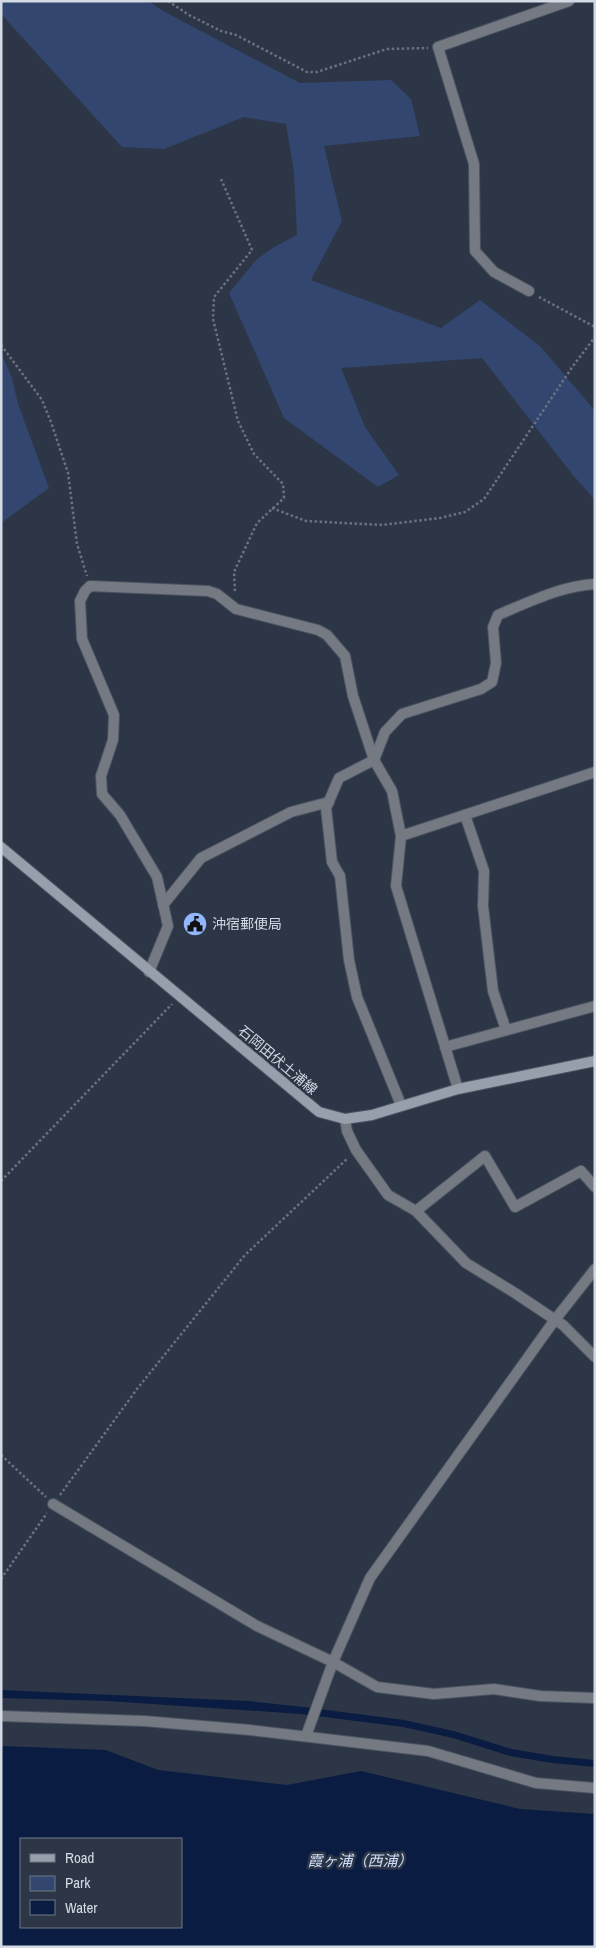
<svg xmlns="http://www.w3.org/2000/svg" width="596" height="1948" viewBox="0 0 596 1948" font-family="'Archivo Narrow','Noto Sans JP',sans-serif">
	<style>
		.green { fill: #32466f }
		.water { fill: #0a1c42; fill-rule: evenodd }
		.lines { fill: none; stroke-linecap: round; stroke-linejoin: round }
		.street-casing { stroke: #4b5462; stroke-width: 12 }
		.secondary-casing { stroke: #4b5462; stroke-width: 12 }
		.path { stroke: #6a7280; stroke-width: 2.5; stroke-dasharray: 2.5 2.5; stroke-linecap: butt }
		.street { stroke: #757982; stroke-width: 10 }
		.secondary { stroke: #979fac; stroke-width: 10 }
		.labels { text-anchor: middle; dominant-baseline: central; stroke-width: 5; stroke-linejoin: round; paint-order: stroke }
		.poi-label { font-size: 14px; fill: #d4dae4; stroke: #2d3646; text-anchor: start }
		.street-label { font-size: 14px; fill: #d4dae4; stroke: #2d3646 }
		.water-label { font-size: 15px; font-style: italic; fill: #d0dffb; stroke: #2d3646 }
	</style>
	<rect width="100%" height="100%" fill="#2d3646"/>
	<g class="green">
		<polygon points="1,1 148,1 163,11 300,83 391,80 411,99 420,136 324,146 342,221 311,280 441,328 480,300 541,347 595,411 595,500 572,474 482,358 341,368 365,427 399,475 378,487 284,418 229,293 257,259 274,247 297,235 294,172 286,124 244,117 164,149 122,147 1,14"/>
		<polygon points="1,352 12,378 18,404 49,488 1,523"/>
	</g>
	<g class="water">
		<polygon points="1,1690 248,1701 304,1707 404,1720 454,1731 512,1749 553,1756 595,1760 595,1767 552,1763 510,1756 453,1738 403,1727 301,1714 107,1701 1,1698"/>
		<path d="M1,1746L106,1750L158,1770L287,1785L361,1771L520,1809L595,1814V1947H1ZM21,1839H181V1927H21Z"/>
	</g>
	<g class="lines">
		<g class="street-casing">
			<g id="street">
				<polyline points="529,291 494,272 475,251 474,164 438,47 569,1"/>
				<polyline points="465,815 484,871 483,906 493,991 506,1030"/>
				<polyline points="401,836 595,772"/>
				<polyline points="163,905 201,858 291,812 329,802"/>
				<polyline points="149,972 168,926 157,877 120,815 102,794 101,776 113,740 114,715 82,639 80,601 85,591 90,586 208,591 217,594 236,609 318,630 327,635 345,656 353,696 374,760 392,791 401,836 396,886 458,1089"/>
				<polyline points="445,1047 595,1006"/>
				<path d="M401,1105L357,997L349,960L340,876L332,862L326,808L339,778L374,760L385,732L402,714L481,689L492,682L496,663L493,627L498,615C529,602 561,586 595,584"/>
				<polyline points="345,1119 347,1131 356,1150 388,1195 416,1211 466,1263 515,1293 563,1325 595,1357"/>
				<polyline points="416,1211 485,1156 515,1207 581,1171 595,1187"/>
				<polyline points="53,1504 257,1626 333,1662 377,1687 434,1694 494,1689 540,1696 595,1698"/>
				<polyline points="1,1716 144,1721 250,1730 428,1751 536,1783 595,1788"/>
				<polyline points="306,1736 333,1662 370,1578 554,1321 595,1269"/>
			</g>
		</g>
		<g class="secondary-casing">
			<polyline id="secondary" points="1,847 319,1112 345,1119 372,1115 458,1089 595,1061"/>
		</g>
		<g class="path">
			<polyline points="168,1 189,15 221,31 236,35 307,72 317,72 387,49 428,48"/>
			<polyline points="221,179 252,250 214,297 213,319 238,421 254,454 283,484 284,498 257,523 234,572 235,593"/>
			<polyline points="539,297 595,327"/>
			<polyline points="1,345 42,400 51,422 68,473 77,544 87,576"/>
			<polyline points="272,508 306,521 382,525 440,518 465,512 484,499 573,366 595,337"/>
			<polyline points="1,1181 172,1004"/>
			<polyline points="1,1455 46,1497"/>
			<polyline points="60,1495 137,1389 245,1255 348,1158"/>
			<polyline points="1,1579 47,1513"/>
		</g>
		<use href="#street" class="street"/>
		<use href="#secondary" class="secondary"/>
	</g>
	<defs>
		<g id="civic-disc" transform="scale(1.25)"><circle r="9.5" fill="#93b7fd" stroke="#2d3646"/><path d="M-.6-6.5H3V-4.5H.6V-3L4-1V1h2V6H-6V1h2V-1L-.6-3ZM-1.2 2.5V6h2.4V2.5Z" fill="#111"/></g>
	</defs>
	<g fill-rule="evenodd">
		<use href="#civic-disc" x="195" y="924"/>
	</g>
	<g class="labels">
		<g class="poi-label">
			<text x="212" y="924">沖宿郵便局</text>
		</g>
		<g class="street-label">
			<text transform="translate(278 1060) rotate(40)">石岡田伏土浦線</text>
		</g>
		<g class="water-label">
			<text x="360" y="1860">霞ヶ浦（西浦）</text>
		</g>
	</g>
	<rect width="596" height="1948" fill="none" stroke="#d4dae4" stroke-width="5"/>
	<rect x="20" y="1838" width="162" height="90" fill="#2d3646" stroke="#707885"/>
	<rect x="30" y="1854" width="25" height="8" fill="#979fac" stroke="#707885"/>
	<text x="65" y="1863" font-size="15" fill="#d4dae4">Road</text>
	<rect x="30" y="1876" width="25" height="15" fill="#32466f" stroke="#707885"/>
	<text x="65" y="1888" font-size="15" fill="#d4dae4">Park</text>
	<rect x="30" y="1900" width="25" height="15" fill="#0a1c42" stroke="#707885"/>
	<text x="65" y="1913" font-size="15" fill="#d4dae4">Water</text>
</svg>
